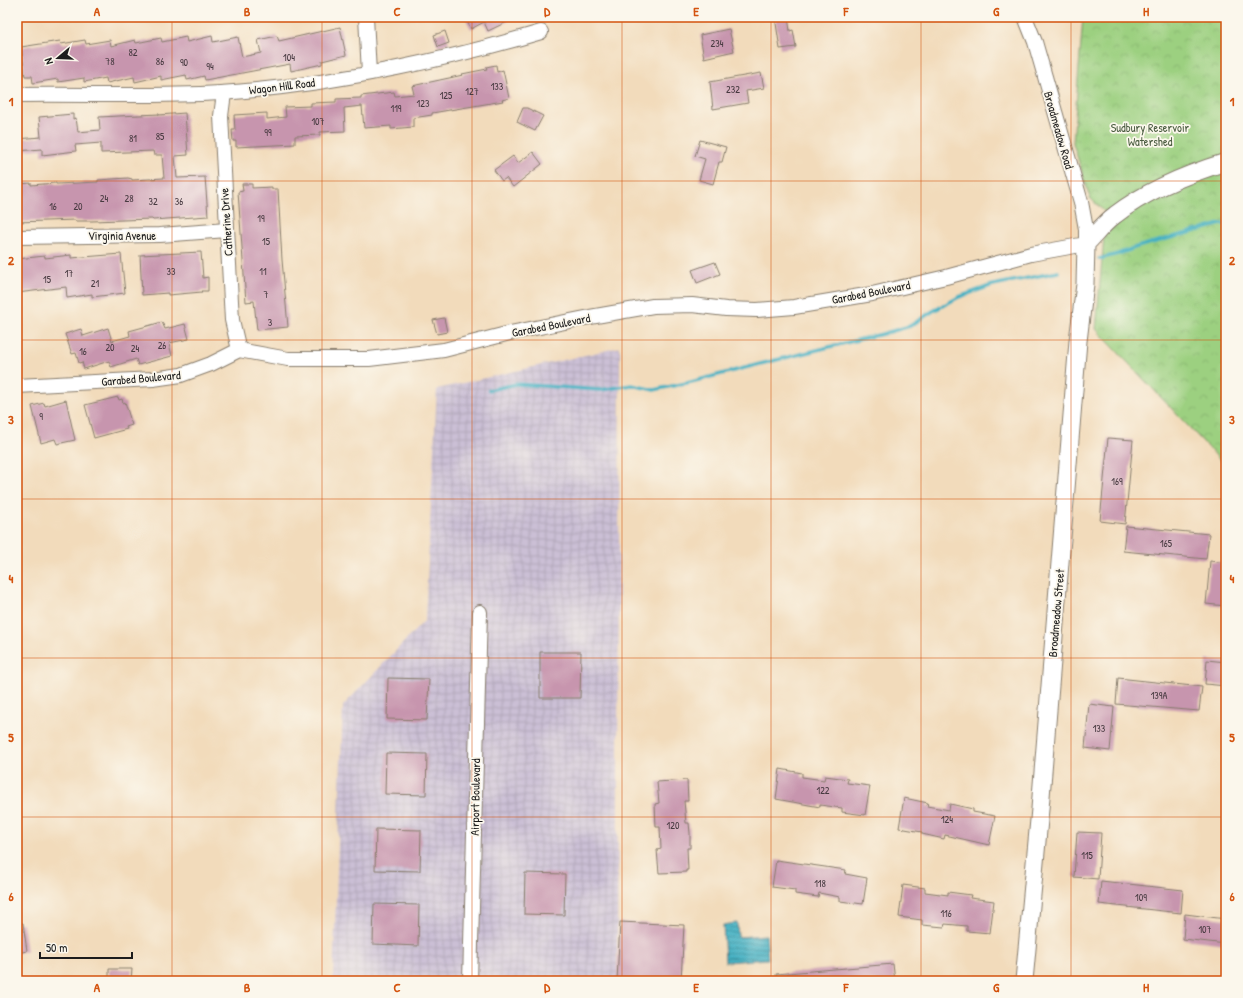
<svg xmlns="http://www.w3.org/2000/svg" width="1243" height="998" viewBox="0 0 1243 998" font-family="'Patrick Hand',sans-serif">
	<style>
		.industrial { fill: url(#industrial-grid) }
		.park { fill: url(#park-crowns); stroke: #5c764e }
		.water { fill: url(#water-rules); stroke: #306670 }
		.lines { fill: none; stroke-linecap: round; stroke-linejoin: round }
		.stream { stroke: #45b1c3; stroke-width: 3.5 }
		.building { fill: #c795ae }
		.minor-casing { stroke: #877c6c; stroke-width: 16 }
		.tertiary-casing { stroke: #877c6c; stroke-width: 19 }
		.minor { stroke: #fff; stroke-width: 14 }
		.tertiary { stroke: #fff; stroke-width: 17 }
		.grid { fill: none; stroke: #d4530e; stroke-width: 1; stroke-opacity: 0.55 }
		.labels { text-anchor: middle; dominant-baseline: central; stroke-width: 3.5; stroke-linejoin: round; paint-order: stroke }
		.number-label { font-size: 10px; fill: #473a40 }
		.street-label { font-size: 12px; fill: #1c1c1c; stroke: #fbf7ec }
		.park-label { font-size: 12px; fill: #495b3f; stroke: #fbf7ec }
		.neatline { fill: none; stroke: #d4530e; stroke-width: 1.5 }
		.grid-label { font-size: 13px; text-anchor: middle; font-weight: bold; fill: #d4530e }
	</style>
	<defs>
		<pattern id="industrial-grid" width="8" height="8" patternUnits="userSpaceOnUse"><rect width="8" height="8" fill="#cbbfd5"/><path d="M0 4h8M4 0v8" fill="none" stroke="#aea4b6"/></pattern>
		<pattern id="park-crowns" width="20" height="18" patternUnits="userSpaceOnUse"><rect width="20" height="18" fill="#9cd080"/><path d="M2 6a3 3 0 1 1 6 0M12 15a3 3 0 1 1 6 0" fill="none" stroke="#86b26e"/></pattern>
		<pattern id="water-rules" width="6" height="5" patternUnits="userSpaceOnUse"><rect width="6" height="5" fill="#45b1c3"/><path d="M0 2.5h6" fill="none" stroke="#398f9e"/></pattern>
	</defs>
	<rect width="100%" height="100%" fill="#fbf7ec"/>
	<filter id="ink" filterUnits="userSpaceOnUse"><feTurbulence type="fractalNoise" baseFrequency=".025" numOctaves="2"/><feDisplacementMap in="SourceGraphic" scale="8" xChannelSelector="R" yChannelSelector="G"/><feConvolveMatrix kernelMatrix="1 2 1 2 8 2 1 2 1" color-interpolation-filters="sRGB"/></filter>
	<filter id="wash" filterUnits="userSpaceOnUse"><feTurbulence type="fractalNoise" baseFrequency=".012" numOctaves="4" result="noise"/><feDisplacementMap in="SourceGraphic" scale="16" xChannelSelector="R" yChannelSelector="G"/><feGaussianBlur stdDeviation="0.9" result="paint"/><feColorMatrix in="noise" values="0 0 0 0 0 0 0 0 0 0 0 0 0 0 0 0 0 1.4 0 .05"/><feComposite in="paint" operator="in"/></filter>
	<g filter="url(#wash)">
		<rect width="100%" height="100%" fill="#f2dbbb"/>
		<polygon class="industrial" points="620,347 617,981 333,981 343,706 425,620 437,389"/>
		<polygon class="park" points="1083,17 1226,17 1226,466 1096,329 1106,213 1090,198 1073,143"/>
		<polygon class="water" points="737,923 738,937 766,935 768,959 725,962 723,925"/>
		<g class="lines">
			<g class="stream">
				<polyline points="1099,259 1118,254 1137,247 1203,229 1221,224 1226,225"/>
				<polyline points="489,390 516,384 600,390 632,385 654,390 691,382 756,365 882,334 910,326 933,311 959,297 993,285 1058,272"/>
			</g>
		</g>
		<g id="blocks">
			<g class="building">
				<polygon points="465,17 517,17 488,31 484,22 471,29"/>
				<polygon points="775,17 788,17 790,31 793,30 796,47 780,49"/>
				<polygon points="340,27 346,55 322,61 322,64 291,71 290,64 205,80 204,76 187,80 186,75 161,80 161,76 135,82 134,77 107,83 106,78 84,82 84,78 58,82 58,79 33,83 32,76 25,76 21,47 60,41 61,44 85,40 86,44 110,40 111,46 135,40 136,43 161,38 162,42 186,37 187,42 212,36 213,42 238,37 242,57 261,53 258,40 277,36 279,41"/>
				<polygon points="729,29 734,51 704,58 700,35"/>
				<polygon points="445,31 449,43 438,47 434,35"/>
				<polygon points="496,65 497,72 503,70 509,98 502,100 503,101 432,113 432,115 413,118 413,127 391,129 391,126 364,128 362,106 344,108 345,131 320,132 320,135 295,136 295,144 236,147 236,141 233,141 232,130 235,130 234,115 267,113 267,119 286,117 285,107 311,106 311,103 336,102 336,99 361,98 361,96 394,92 395,96 414,94 412,86 463,75 462,74 487,69 486,67"/>
				<polygon points="761,73 764,88 746,91 748,103 713,109 710,82"/>
				<polygon points="523,108 527,108 543,116 535,131 517,122"/>
				<polygon points="185,113 188,155 175,156 177,178 205,177 208,216 153,220 152,219 92,221 75,221 75,220 17,222 17,184 31,183 31,185 56,183 56,184 98,182 98,180 128,178 132,179 132,180 164,178 162,155 154,155 153,151 101,153 101,143 75,145 76,151 42,155 42,149 17,151 17,139 41,137 39,117 73,114 73,119 76,118 78,132 100,130 99,117 159,114 159,115"/>
				<polygon points="700,140 726,147 722,162 719,162 713,184 699,180 705,159 695,156"/>
				<polygon points="533,152 542,164 513,187 506,178 502,181 494,170 513,156 518,163"/>
				<polygon points="242,184 252,184 252,188 272,187 272,189 278,189 282,260 288,327 257,330 254,301 246,302 238,192 243,191"/>
				<polygon points="201,252 203,278 208,277 208,291 201,291 202,292 168,295 168,293 142,295 140,255"/>
				<polygon points="121,254 125,293 92,297 92,294 67,298 66,287 17,293 17,259 45,256 45,258 71,255 71,258"/>
				<polygon points="715,262 720,274 697,283 692,270"/>
				<polygon points="444,318 447,332 437,334 433,320"/>
				<polygon points="162,322 165,329 185,324 189,339 169,343 172,356 138,365 136,359 111,367 109,361 84,369 82,362 79,363 76,353 72,354 65,334 81,329 83,336 108,328 112,341 130,336 129,331"/>
				<polygon points="118,397 119,400 122,399 123,403 125,402 132,425 126,427 127,429 94,438 85,405"/>
				<polygon points="66,400 75,440 57,444 55,439 41,443 32,406 44,403 45,406"/>
				<polygon points="1108,438 1133,440 1125,524 1100,521"/>
				<polygon points="1126,526 1209,534 1206,559 1123,551"/>
				<polygon points="1210,561 1226,563 1226,606 1206,604"/>
				<polygon points="540,652 581,652 580,698 540,698"/>
				<polygon points="1207,660 1226,662 1226,686 1205,684"/>
				<polygon points="388,678 429,679 427,720 387,719"/>
				<polygon points="1118,678 1202,687 1199,711 1116,704"/>
				<polygon points="1089,704 1114,707 1110,751 1085,748"/>
				<polygon points="386,753 427,754 426,795 385,794"/>
				<polygon points="780,769 802,773 802,777 824,780 825,776 848,779 847,783 870,786 865,815 842,812 842,808 820,805 820,807 776,799"/>
				<polygon points="687,780 688,801 684,801 686,823 689,823 690,833 690,848 687,848 688,870 686,870 686,872 659,873 657,850 661,849 660,827 656,827 655,804 659,803 657,782"/>
				<polygon points="904,798 928,803 927,806 949,810 950,804 973,809 973,812 995,816 989,845 945,835 944,839 922,834 922,832 899,828"/>
				<polygon points="376,829 421,830 420,871 375,870"/>
				<polygon points="1077,832 1101,833 1098,879 1074,877"/>
				<polygon points="776,860 846,870 845,874 867,878 863,904 840,901 840,897 819,893 818,897 795,894 795,890 772,887"/>
				<polygon points="525,873 565,874 564,915 524,914"/>
				<polygon points="1101,881 1183,890 1181,913 1099,904"/>
				<polygon points="903,885 925,888 925,892 948,895 948,892 971,895 970,898 994,901 990,933 967,931 967,926 945,924 944,927 922,925 922,920 899,917"/>
				<polygon points="374,904 419,905 418,946 373,944"/>
				<polygon points="1185,914 1226,919 1226,944 1183,939"/>
				<polygon points="620,922 684,925 681,981 617,981"/>
				<polygon points="17,923 23,923 27,951 17,953"/>
				<polygon points="893,964 895,981 777,981 776,974"/>
				<polygon points="109,969 132,969 131,981 109,981"/>
			</g>
		</g>
	</g>
	<g filter="url(#ink)">
		<use href="#blocks" fill-opacity="0" stroke="#877c6c" stroke-width="1"/>
		<g class="lines">
			<g class="minor-casing">
				<g id="minor">
					<polyline points="366,17 369,73"/>
					<polyline points="224,93 221,116 232,320 239,350"/>
					<path d="M17,95C85,94 153,97 220,93C280,89 339,80 397,68C446,58 494,46 541,32"/>
					<polyline points="17,237 160,235 227,230"/>
					<polyline points="17,386 153,379 181,375 211,364 239,350 288,359 369,359 444,350 510,333 590,317 653,306 692,305 726,309 757,310 794,307 872,294 946,277 1031,254 1086,244 1086,229 1081,202 1035,42 1025,17"/>
					<polyline points="470,981 480,612"/>
				</g>
			</g>
			<g class="tertiary-casing">
				<path id="tertiary" d="M1024,981L1040,809L1078,341L1085,284L1086,244C1095,235 1104,223 1115,215C1147,190 1187,174 1226,162"/>
			</g>
			<use href="#minor" class="minor"/>
			<use href="#tertiary" class="tertiary"/>
		</g>
	</g>
	<path class="grid" d="M172,17V981M322,17V981M472,17V981M622,17V981M771,17V981M921,17V981M1071,17V981M17,181H1226M17,340H1226M17,499H1226M17,658H1226M17,817H1226"/>
	<g class="labels">
		<g class="number-label">
			<text x="717" y="43">234</text>
			<text x="133" y="52">82</text>
			<text x="289" y="57">104</text>
			<text x="110" y="61">78</text>
			<text x="160" y="61">86</text>
			<text x="184" y="62">90</text>
			<text x="210" y="66">94</text>
			<text x="497" y="86">133</text>
			<text x="733" y="89">232</text>
			<text x="472" y="91">127</text>
			<text x="446" y="95">125</text>
			<text x="423" y="103">123</text>
			<text x="396" y="108">119</text>
			<text x="318" y="121">107</text>
			<text x="268" y="132">99</text>
			<text x="160" y="136">85</text>
			<text x="133" y="138">81</text>
			<text x="104" y="198">24</text>
			<text x="129" y="198">28</text>
			<text x="153" y="201">32</text>
			<text x="179" y="201">36</text>
			<text x="53" y="206">16</text>
			<text x="78" y="206">20</text>
			<text x="261" y="218">19</text>
			<text x="266" y="241">15</text>
			<text x="171" y="271">33</text>
			<text x="263" y="271">11</text>
			<text x="69" y="273">17</text>
			<text x="47" y="279">15</text>
			<text x="95" y="283">21</text>
			<text x="266" y="294">7</text>
			<text x="270" y="322">3</text>
			<text x="162" y="345">26</text>
			<text x="110" y="347">20</text>
			<text x="135" y="348">24</text>
			<text x="83" y="351">16</text>
			<text x="41" y="416">9</text>
			<text x="1117" y="481">169</text>
			<text x="1166" y="543">165</text>
			<text x="1159" y="695">139A</text>
			<text x="1099" y="728">133</text>
			<text x="823" y="790">122</text>
			<text x="947" y="819">124</text>
			<text x="673" y="825">120</text>
			<text x="1087" y="855">115</text>
			<text x="820" y="883">118</text>
			<text x="1141" y="897">109</text>
			<text x="946" y="913">116</text>
			<text x="1205" y="929">107</text>
		</g>
		<g class="street-label">
			<text transform="translate(282 86) rotate(-7)">Wagon Hill Road</text>
			<text transform="translate(1059 130) rotate(74)">Broadmeadow Road</text>
			<text transform="translate(226 222) rotate(-94)">Catherine Drive</text>
			<text x="122" y="235">Virginia Avenue</text>
			<text transform="translate(871 292) rotate(-11)">Garabed Boulevard</text>
			<text transform="translate(551 325) rotate(-11)">Garabed Boulevard</text>
			<text transform="translate(141 378) rotate(-5)">Garabed Boulevard</text>
			<text transform="translate(1056 613) rotate(-85)">Broadmeadow Street</text>
			<text transform="translate(475 797) rotate(-89)">Airport Boulevard</text>
		</g>
		<g class="park-label">
			<text x="1150" y="127">Sudbury Reservoir<tspan x="1150" dy="14">Watershed</tspan></text>
		</g>
	</g>
	<rect width="1243" height="998" fill="none" stroke="#fbf7ec" stroke-width="44"/>
	<g transform="translate(58 58) rotate(251)" stroke="#fbf7ec" stroke-width="3" paint-order="stroke">
	<path d="M0-3L7 15L0 10L-7 15Z" fill="#1c1c1c"/>
	<text y="-6" font-size="11" font-weight="bold" text-anchor="middle" fill="#1c1c1c">N</text>
	</g>
	<path d="M40 952v6h92v-6" fill="none" stroke="#1c1c1c" stroke-width="2"/>
	<text x="46" y="952" font-size="12" fill="#1c1c1c" stroke="#fbf7ec" stroke-width="3" paint-order="stroke">50 m</text>
	<rect x="22" y="22" width="1199" height="954" class="neatline"/>
	<g class="grid-label">
		<text x="97" y="16">A</text>
		<text x="247" y="16">B</text>
		<text x="397" y="16">C</text>
		<text x="547" y="16">D</text>
		<text x="696" y="16">E</text>
		<text x="846" y="16">F</text>
		<text x="996" y="16">G</text>
		<text x="1146" y="16">H</text>
		<text x="11" y="106">1</text>
		<text x="1232" y="106">1</text>
		<text x="11" y="265">2</text>
		<text x="1232" y="265">2</text>
		<text x="11" y="424">3</text>
		<text x="1232" y="424">3</text>
		<text x="11" y="583">4</text>
		<text x="1232" y="583">4</text>
		<text x="11" y="742">5</text>
		<text x="1232" y="742">5</text>
		<text x="11" y="901">6</text>
		<text x="1232" y="901">6</text>
		<text x="97" y="992">A</text>
		<text x="247" y="992">B</text>
		<text x="397" y="992">C</text>
		<text x="547" y="992">D</text>
		<text x="696" y="992">E</text>
		<text x="846" y="992">F</text>
		<text x="996" y="992">G</text>
		<text x="1146" y="992">H</text>
	</g>
</svg>
